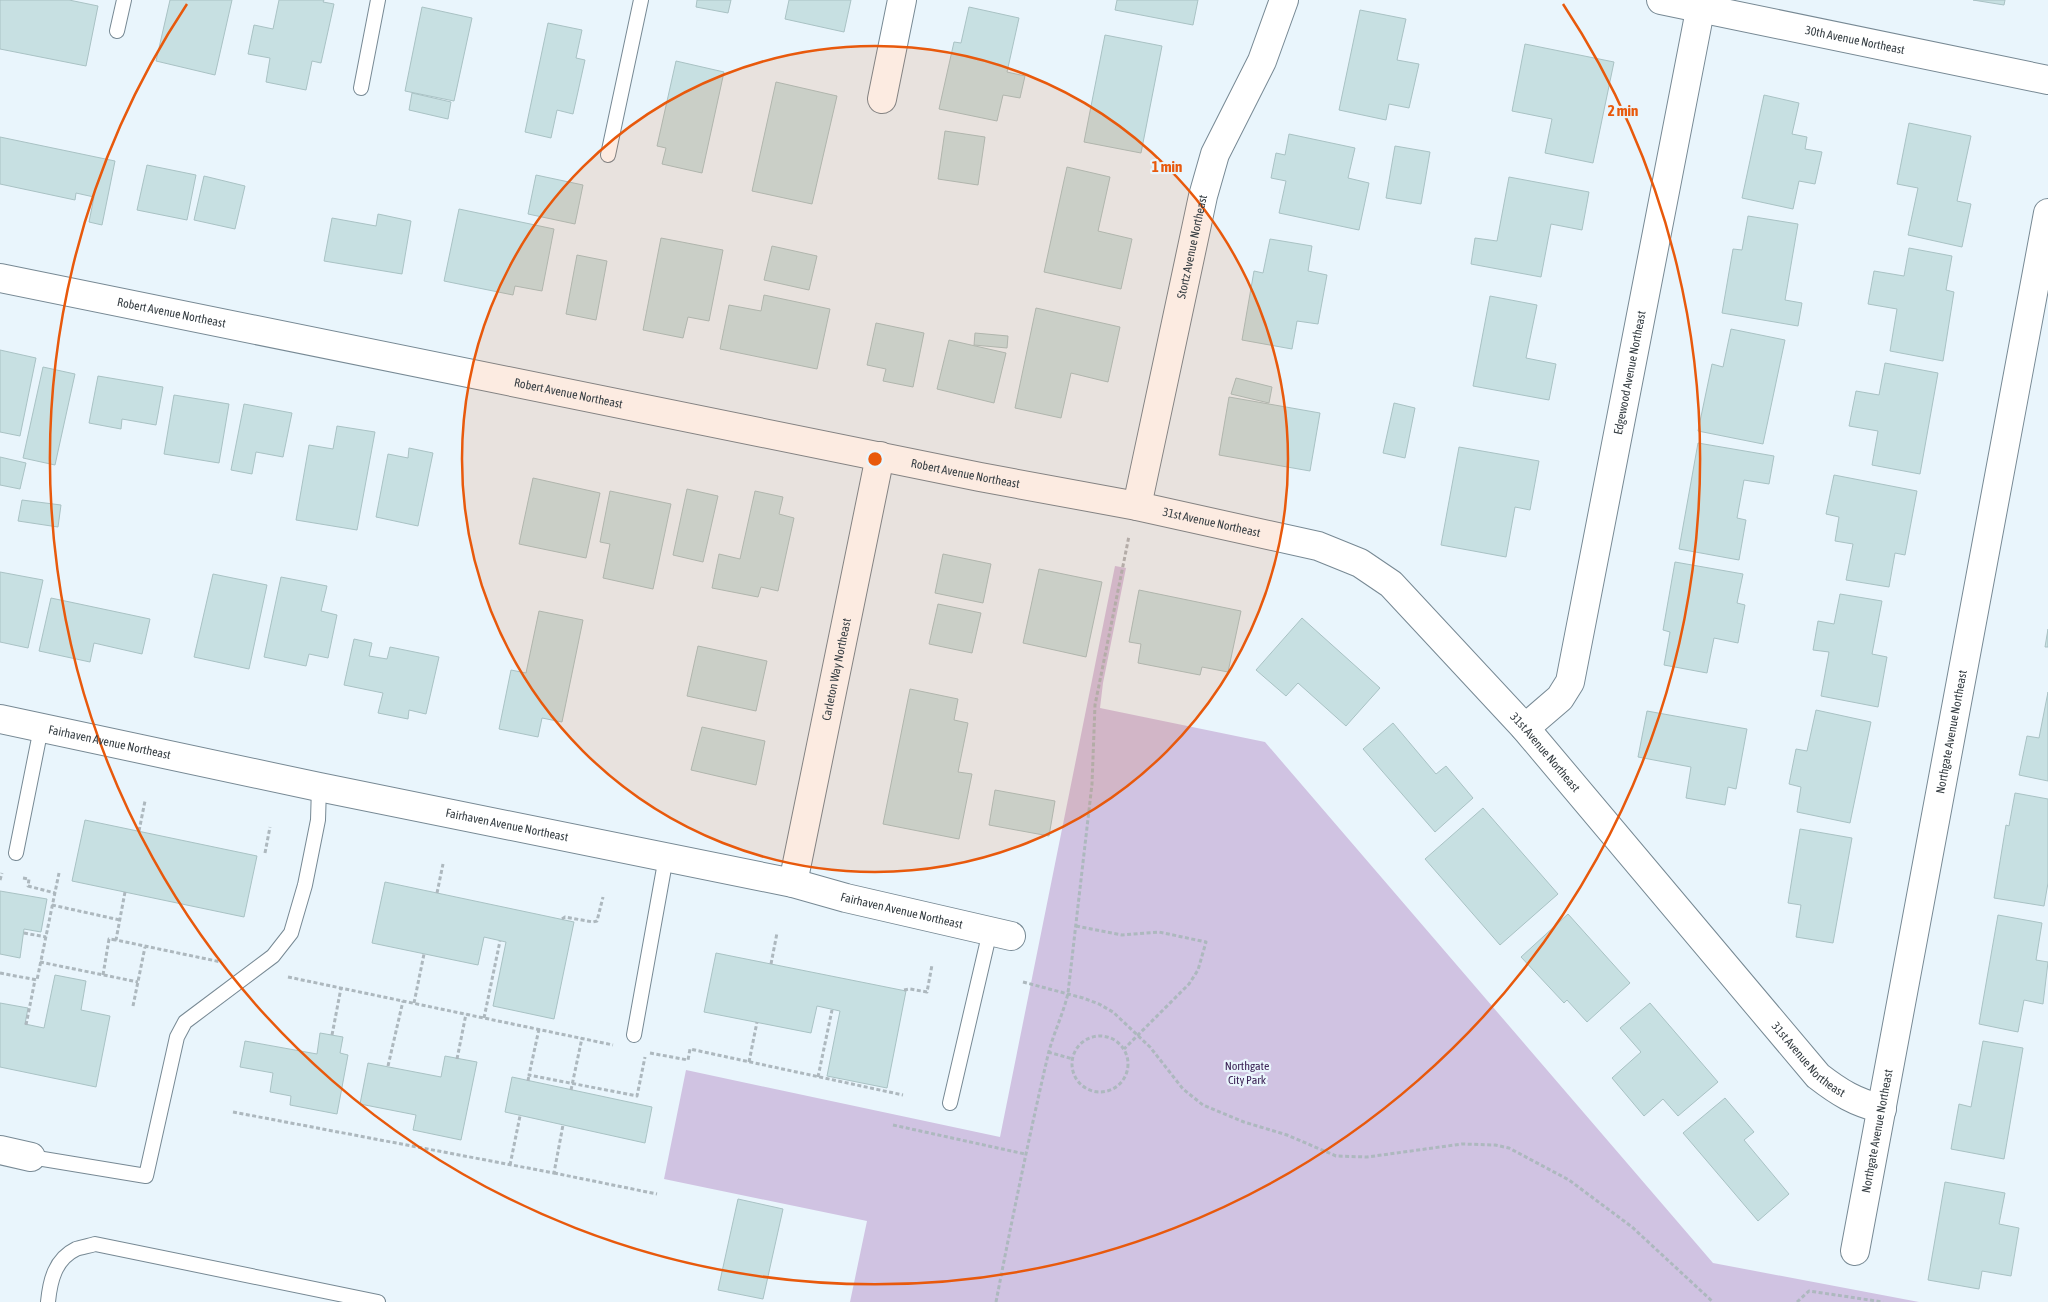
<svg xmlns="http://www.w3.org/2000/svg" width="2048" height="1302" viewBox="0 0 2048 1302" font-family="'Asap Condensed',sans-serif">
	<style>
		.green { fill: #d0c3e2 }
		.building { fill: #c7e0e2; stroke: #a9c2c4 }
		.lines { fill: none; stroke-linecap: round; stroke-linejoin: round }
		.service-casing { stroke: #778994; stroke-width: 16 }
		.minor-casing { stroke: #778994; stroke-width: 30 }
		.path { stroke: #adb8be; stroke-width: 3; stroke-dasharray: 4 2.5; stroke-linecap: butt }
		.service { stroke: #fff; stroke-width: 14 }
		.minor { stroke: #fff; stroke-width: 28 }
		.ring { fill: none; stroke: #e8590c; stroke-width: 2.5 }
		.labels { text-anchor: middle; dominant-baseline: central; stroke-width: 4.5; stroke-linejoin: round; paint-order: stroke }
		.street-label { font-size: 12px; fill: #363e43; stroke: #e9f5fc }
		.park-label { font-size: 12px; fill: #3d2557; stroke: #e9f5fc }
		.centre { fill: #e8590c; stroke: #e9f5fc; stroke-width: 2.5 }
		.ring-label { font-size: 15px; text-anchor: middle; font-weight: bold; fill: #e8590c; stroke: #e9f5fc; stroke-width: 4.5; stroke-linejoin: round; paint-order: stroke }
	</style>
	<rect width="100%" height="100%" fill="#e9f5fc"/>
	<polygon class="green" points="1115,566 1126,568 1103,683 1100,708 1265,742 1713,1263 1919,1302 850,1302 867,1221 664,1179 686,1070 1000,1137"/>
	<g class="building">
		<polygon points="0,0 69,0 98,6 86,66 0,49"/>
		<polygon points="170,0 232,0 215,75 156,61"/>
		<polygon points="279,0 324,0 323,2 334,4 321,63 312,61 306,90 266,82 270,58 248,54 254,25 273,29"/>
		<polygon points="697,0 731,0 728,13 696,7"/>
		<polygon points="789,0 851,0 844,32 785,19"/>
		<polygon points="1117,0 1198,0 1193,25 1115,10"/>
		<polygon points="1973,0 2005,0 2004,5"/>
		<polygon points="422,7 472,18 454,101 405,91"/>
		<polygon points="969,7 1019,18 1007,72 1025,76 1020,98 1003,95 997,121 939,109 954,42 961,43"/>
		<polygon points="1360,10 1406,19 1397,60 1419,64 1409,108 1389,104 1386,120 1339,110"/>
		<polygon points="548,23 582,30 576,58 585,60 573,114 557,110 551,138 525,132"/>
		<polygon points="1105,35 1162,46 1141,153 1084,142"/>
		<polygon points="1525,44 1614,62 1593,163 1545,153 1552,119 1512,111"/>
		<polygon points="676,61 724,72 702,173 662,164 666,148 657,146"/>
		<polygon points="776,82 837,96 812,204 752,191"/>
		<polygon points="412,93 451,102 448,119 409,110"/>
		<polygon points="1764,95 1799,103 1792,134 1807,137 1805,149 1822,152 1815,184 1799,181 1793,209 1742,198"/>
		<polygon points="1909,123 1971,136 1957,201 1971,204 1962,247 1908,235 1918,188 1897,184"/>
		<polygon points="945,131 985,137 978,185 938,179"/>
		<polygon points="1289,134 1355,148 1348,178 1369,183 1359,230 1279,213 1286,181 1271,178 1276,153 1285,155"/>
		<polygon points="0,137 115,161 102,225 89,222 94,197 76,193 75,200 0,184"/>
		<polygon points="1395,146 1430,152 1421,204 1386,198"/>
		<polygon points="147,165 196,175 187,220 137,210"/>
		<polygon points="1067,167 1110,177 1098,231 1132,239 1121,289 1044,272"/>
		<polygon points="536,175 583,185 575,224 528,214"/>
		<polygon points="204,176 245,186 235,229 194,220"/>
		<polygon points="1509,177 1589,192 1582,230 1551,224 1541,277 1471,264 1475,238 1497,241"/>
		<polygon points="459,209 554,229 542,291 515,286 513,295 444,281"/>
		<polygon points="378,214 411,221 402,274 324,261 332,218 376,226"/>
		<polygon points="1748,216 1798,224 1785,300 1802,303 1798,326 1722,313 1733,249 1742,250"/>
		<polygon points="661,238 723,250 709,321 688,317 683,338 643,330"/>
		<polygon points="1270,239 1312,246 1308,271 1327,275 1318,324 1297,321 1292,349 1242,340 1254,271 1263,273"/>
		<polygon points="772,246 817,256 809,290 764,280"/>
		<polygon points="1909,248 1952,256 1946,290 1954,292 1943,361 1890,351 1897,309 1868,304 1874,271 1904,276"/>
		<polygon points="577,255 607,261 596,320 566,314"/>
		<polygon points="764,295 830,309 817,369 720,349 729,305 761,311"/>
		<polygon points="1490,296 1537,305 1526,358 1556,364 1549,400 1473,386"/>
		<polygon points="1036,308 1120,327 1108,382 1071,373 1061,418 1015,408"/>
		<polygon points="876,323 924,333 913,387 883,381 886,369 867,365"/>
		<polygon points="1731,329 1785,340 1763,444 1698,431 1712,364 1723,367"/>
		<polygon points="975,333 1008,336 1007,348 974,345"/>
		<polygon points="949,340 1006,353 994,403 937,389"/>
		<polygon points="0,350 36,358 20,436 0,432"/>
		<polygon points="1885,363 1938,373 1920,474 1872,465 1878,431 1849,426 1856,391 1879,395"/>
		<polygon points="43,367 75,374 55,465 23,458"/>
		<polygon points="98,376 163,387 156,425 122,419 121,429 89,423"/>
		<polygon points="1236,378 1272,387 1269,403 1231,394"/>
		<polygon points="174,395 229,404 219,463 164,454"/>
		<polygon points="1229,397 1320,413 1310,471 1219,455"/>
		<polygon points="1394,403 1415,408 1405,458 1383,453"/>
		<polygon points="244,404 292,413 283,457 256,452 252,474 231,470"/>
		<polygon points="337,426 375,432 357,530 296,520 309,445 333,449"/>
		<polygon points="1698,443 1774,456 1769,484 1744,480 1737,518 1746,520 1739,560 1679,549"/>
		<polygon points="1459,447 1539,461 1530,510 1515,507 1506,557 1441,545"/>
		<polygon points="409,448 433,453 418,526 376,517 388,454 408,458"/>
		<polygon points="0,457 26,463 20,489 0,485"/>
		<polygon points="1834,475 1917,491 1905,555 1895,553 1889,587 1846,580 1853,544 1835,541 1839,517 1826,514"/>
		<polygon points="533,478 600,493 586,558 519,544"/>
		<polygon points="687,489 718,496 703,562 673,555"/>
		<polygon points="610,491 671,504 653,589 603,578 610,544 600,542"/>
		<polygon points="755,491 783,497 779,514 794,518 778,591 761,587 758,597 712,588 719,554 740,559"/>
		<polygon points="22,500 61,505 58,527 18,521"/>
		<polygon points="943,554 991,564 983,603 935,593"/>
		<polygon points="1675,562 1743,574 1737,603 1745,605 1738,643 1714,638 1707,673 1664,665 1670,632 1663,630"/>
		<polygon points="1039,569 1102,582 1086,657 1023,643"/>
		<polygon points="0,572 43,580 28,648 0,642"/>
		<polygon points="213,574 267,585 249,669 194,657"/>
		<polygon points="281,577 327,586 321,611 337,615 328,658 309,654 306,666 264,657"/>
		<polygon points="1139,590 1241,611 1228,672 1202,667 1200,675 1138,663 1141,644 1129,642"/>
		<polygon points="1840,594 1882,601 1872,654 1887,657 1878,707 1821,696 1829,652 1813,650 1818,621 1834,624"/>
		<polygon points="51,598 150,619 142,654 94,643 90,662 39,651"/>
		<polygon points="938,604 981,613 972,653 929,644"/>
		<polygon points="539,611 583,620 562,722 542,718 538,737 499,729 511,670 526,673"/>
		<polygon points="1302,618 1380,688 1346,726 1298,683 1286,696 1256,670"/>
		<polygon points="2048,629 2048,647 2045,647"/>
		<polygon points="354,639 372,643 369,656 387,659 390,647 439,657 426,714 409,710 408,719 378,713 383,693 344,685"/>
		<polygon points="698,646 767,661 756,711 687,696"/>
		<polygon points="910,689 958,699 954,720 968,723 958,772 972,774 959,839 883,824"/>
		<polygon points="2048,692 2048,781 2019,775 2027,736 2039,738"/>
		<polygon points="1816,710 1871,722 1850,823 1797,812 1801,787 1789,784 1796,749 1807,751"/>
		<polygon points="1647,711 1747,729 1736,789 1728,787 1725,805 1686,798 1691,767 1638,757"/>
		<polygon points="1393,723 1436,774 1446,766 1473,798 1435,832 1363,749"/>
		<polygon points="702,727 765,741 756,785 691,770"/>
		<polygon points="995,790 1055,801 1049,836 989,825"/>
		<polygon points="2015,793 2048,799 2048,883 2044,906 1994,898 2006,825 2009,826"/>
		<polygon points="1483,808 1558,894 1500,945 1425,859"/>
		<polygon points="85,820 257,856 244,917 72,881"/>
		<polygon points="1800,829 1852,838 1833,943 1796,937 1801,905 1788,903"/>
		<polygon points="385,882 574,922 554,1019 493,1006 506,942 484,937 478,965 372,943"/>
		<polygon points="0,891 47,899 41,932 24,929 20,958 0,954"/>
		<polygon points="1568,914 1630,983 1587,1022 1567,1000 1564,1003 1521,957"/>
		<polygon points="1998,915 2042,923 2036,960 2048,962 2043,1004 2024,1000 2018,1032 1979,1024"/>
		<polygon points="716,953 906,991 887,1088 827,1076 840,1011 817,1006 811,1033 704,1012"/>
		<polygon points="55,975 86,981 81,1010 110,1016 96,1087 0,1067 0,1003 28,1008 25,1024 44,1028"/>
		<polygon points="1650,1003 1718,1082 1678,1116 1663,1099 1644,1116 1612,1078 1641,1052 1620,1028"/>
		<polygon points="320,1033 343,1037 340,1053 348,1055 337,1114 290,1105 291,1096 270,1092 273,1073 240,1067 245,1041 317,1054"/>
		<polygon points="1983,1041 2023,1048 2004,1159 1951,1149 1959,1104 1971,1107"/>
		<polygon points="445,1056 477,1062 461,1140 413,1130 416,1115 360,1104 368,1063 441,1077"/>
		<polygon points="512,1077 652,1107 645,1143 505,1112"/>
		<polygon points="1725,1098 1754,1132 1744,1140 1789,1194 1758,1221 1683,1133"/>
		<polygon points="1945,1182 2005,1193 1999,1224 2019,1228 2011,1276 1982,1271 1979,1289 1928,1280"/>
		<polygon points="738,1199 783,1209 763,1299 718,1290"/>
	</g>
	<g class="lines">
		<g class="service-casing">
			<g id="service">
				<polyline points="117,31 124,0"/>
				<polyline points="361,88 378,0"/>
				<polyline points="608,155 641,0"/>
				<polyline points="16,853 41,728"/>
				<polyline points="634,1035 666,857"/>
				<polyline points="950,1103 990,931"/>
				<polyline points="31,1157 146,1176 177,1037 185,1022 273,956 291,933 305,885 318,820 319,787"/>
				<path d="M48,1302C50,1281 55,1259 76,1249C82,1247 89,1246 95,1244L378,1302"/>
			</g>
		</g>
		<g class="minor-casing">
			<g id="minor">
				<path id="s1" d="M1661,0L2048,80"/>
				<polyline points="882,99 902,0"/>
				<path id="s2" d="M0,278L980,477L1137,506L1318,546L1360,563L1391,584L1525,728L1818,1076C1840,1093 1855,1102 1882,1109"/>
				<path id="s3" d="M1137,506L1203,196L1215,154L1262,61L1284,0"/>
				<path id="s4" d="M0,719L319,787L793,883L846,898L1011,936"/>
				<path id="s5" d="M1525,728L1560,698L1570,682L1702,0"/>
				<path id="s6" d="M793,883L880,456"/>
				<polyline points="0,1150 31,1157"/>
				<path id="s7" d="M1855,1251L2048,213"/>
			</g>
		</g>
		<g class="path">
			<polyline points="139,831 145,801"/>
			<polyline points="265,853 270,827"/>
			<polyline points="23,878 29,879 28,886 55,893"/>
			<polyline points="0,880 2,873"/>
			<polyline points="125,892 116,940 221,962"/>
			<polyline points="437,893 443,864"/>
			<polyline points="52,905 120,920"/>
			<polyline points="562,919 565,917 593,922 597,921 603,897"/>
			<polyline points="1076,926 1122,935 1159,932 1206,942 1198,970 1189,984 1124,1049"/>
			<polyline points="24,933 46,937"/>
			<polyline points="40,962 138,982"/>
			<polyline points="771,964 777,933"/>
			<polyline points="0,973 37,980 59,873"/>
			<polyline points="103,975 109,939 116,940"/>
			<polyline points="288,977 613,1045"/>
			<polyline points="1023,982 1083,998 1099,1004 1113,1012 1150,1047 1183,1089 1203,1105 1244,1122 1287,1135 1336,1156 1367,1157 1462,1144 1495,1145 1509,1148 1569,1180 1632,1227 1713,1302"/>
			<polyline points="904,990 910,989 927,992 932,965"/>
			<polyline points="414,1003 424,954"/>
			<polyline points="133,1006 145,947"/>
			<polyline points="484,1018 500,941"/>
			<polyline points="26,1025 35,980"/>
			<polyline points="539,1029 529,1075 637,1096 645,1057"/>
			<polyline points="332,1035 341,988"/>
			<circle cx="1100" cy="1064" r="28"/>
			<polyline points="1048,1052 1073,1059"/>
			<polyline points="650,1053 688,1060 690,1049 903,1095"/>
			<polyline points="457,1059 466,1014"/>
			<polyline points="749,1062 757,1022"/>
			<polyline points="388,1066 403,1001"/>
			<polyline points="818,1077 832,1010"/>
			<polyline points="528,1081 529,1075"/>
			<polyline points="571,1090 582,1038"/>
			<polyline points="233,1112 554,1173 563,1125"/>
			<polyline points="893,1125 1025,1154"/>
			<polyline points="510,1165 520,1116"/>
			<polyline points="554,1173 657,1194"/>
			<path d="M996,1302C1012,1219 1029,1137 1048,1055C1053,1034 1063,1015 1068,993L1092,784L1095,705L1129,536"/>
			<polyline points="1797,1302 1809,1291 1883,1302"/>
		</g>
		<use href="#service" class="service"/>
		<use href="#minor" class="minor"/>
	</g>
	<circle cx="875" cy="459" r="413" fill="#e8590c" fill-opacity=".12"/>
	<g class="ring">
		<circle cx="875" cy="459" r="413"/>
		<path d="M1563 4A825 825 0 1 1 187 4"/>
	</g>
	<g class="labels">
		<g class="street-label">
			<text stroke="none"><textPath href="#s1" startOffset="198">30th Avenue Northeast</textPath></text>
			<text stroke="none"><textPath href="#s3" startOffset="265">Stortz Avenue Northeast</textPath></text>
			<text stroke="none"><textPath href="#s2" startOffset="175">Robert Avenue Northeast</textPath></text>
			<text stroke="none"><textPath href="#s5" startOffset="380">Edgewood Avenue Northeast</textPath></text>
			<text stroke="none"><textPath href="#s2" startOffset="580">Robert Avenue Northeast</textPath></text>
			<text stroke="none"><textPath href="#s2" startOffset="985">Robert Avenue Northeast</textPath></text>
			<text stroke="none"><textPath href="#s2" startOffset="1236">31st Avenue Northeast</textPath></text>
			<text stroke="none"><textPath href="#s6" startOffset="218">Carleton Way Northeast</textPath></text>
			<text stroke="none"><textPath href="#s7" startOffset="528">Northgate Avenue Northeast</textPath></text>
			<text stroke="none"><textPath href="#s4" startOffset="112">Fairhaven Avenue Northeast</textPath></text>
			<text stroke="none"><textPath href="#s2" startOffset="1656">31st Avenue Northeast</textPath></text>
			<text stroke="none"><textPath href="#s4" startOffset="518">Fairhaven Avenue Northeast</textPath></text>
			<text stroke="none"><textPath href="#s4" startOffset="922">Fairhaven Avenue Northeast</textPath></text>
			<text stroke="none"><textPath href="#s2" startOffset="2061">31st Avenue Northeast</textPath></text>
			<text stroke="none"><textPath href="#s7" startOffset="122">Northgate Avenue Northeast</textPath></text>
		</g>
		<g class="park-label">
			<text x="1247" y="1066">Northgate<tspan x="1247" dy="14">City Park</tspan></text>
		</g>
	</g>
	<circle cx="875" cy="459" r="8" class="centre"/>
	<g class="ring-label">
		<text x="1623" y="116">2 min</text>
		<text x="1167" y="172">1 min</text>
	</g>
</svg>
